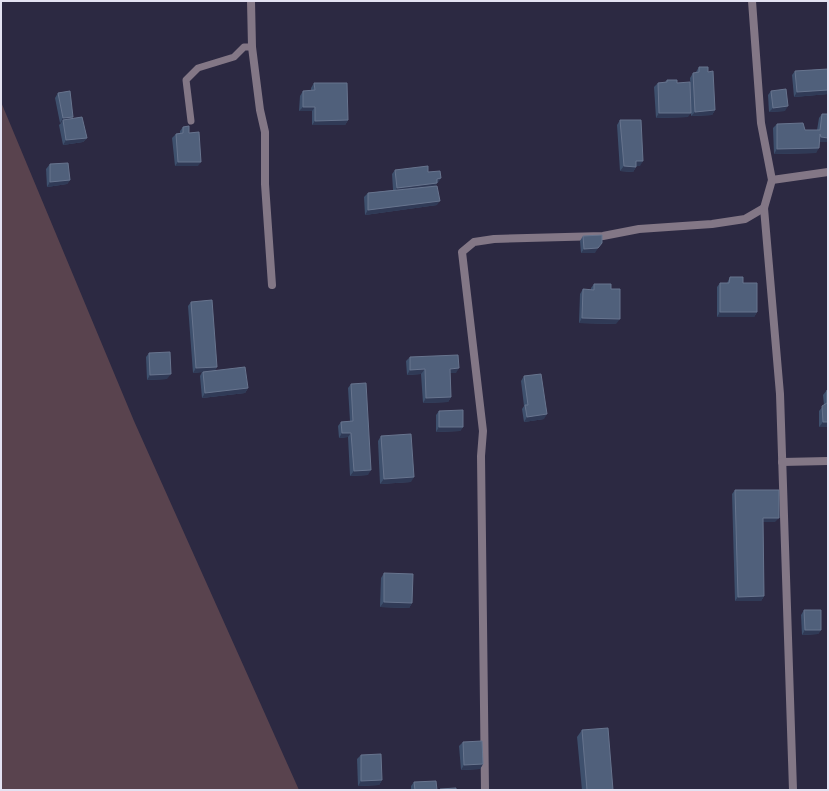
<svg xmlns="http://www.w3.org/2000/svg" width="829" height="791" viewBox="0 0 829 791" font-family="'Archivo Narrow',sans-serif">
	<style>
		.green { fill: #59434e }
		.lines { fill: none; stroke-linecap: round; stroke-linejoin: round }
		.service { stroke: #837786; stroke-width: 7 }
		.minor { stroke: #837786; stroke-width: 8 }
		.wall { fill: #3e506d }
		.shaded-wall { fill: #303a56 }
		.building { fill: #50607b; stroke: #67748e }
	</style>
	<rect width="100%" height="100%" fill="#2c2942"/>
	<polygon class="green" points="1,102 134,421 299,790 1,790"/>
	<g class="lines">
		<polyline class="service" points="191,121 186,80 198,68 234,57 244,47 252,47"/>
		<g class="minor">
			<polyline points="251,1 252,47 260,110 265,132 265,184 272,285"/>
			<polyline points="752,1 761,123 772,180 828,172"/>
			<polyline points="772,180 764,208 780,394 793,790"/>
			<polyline points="782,462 828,461"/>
			<polyline points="485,790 481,456 483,431 462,252 474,242 494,239 603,236 639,229 712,224 745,219 764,208"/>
		</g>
	</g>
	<g class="wall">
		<polygon points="699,67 708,72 715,110 712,115 691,116 690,78 693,73 696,73 696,72"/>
		<polygon points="828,69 828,94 794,97 792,75 795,71"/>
		<polygon points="667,80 677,83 688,117 656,118 654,87 658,83 665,82"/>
		<polygon points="314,83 348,120 345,125 312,125 312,111 299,111 300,96 303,91 311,91 311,88"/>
		<polygon points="771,91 785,111 769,112 768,95"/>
		<polygon points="58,93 73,117 72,119 87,138 83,142 63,145 59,125 61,123 60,123 55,98"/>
		<polygon points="822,114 828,114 816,153 774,154 773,128 777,124 805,130 817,130 819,118"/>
		<polygon points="620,120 640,166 636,166 636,167 633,172 620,171 617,125"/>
		<polygon points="183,127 189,133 198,166 175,166 172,138 176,134 180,133 180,131"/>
		<polygon points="50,164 70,180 67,184 47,187 46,169"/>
		<polygon points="395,170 428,172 441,178 435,186 437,205 365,215 364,197 368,193 393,190 392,174"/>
		<polygon points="583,236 595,253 581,253 580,241"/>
		<polygon points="730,277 743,283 757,312 754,317 717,317 717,287 720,283 727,283"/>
		<polygon points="594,284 611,289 616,324 579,323 580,294 583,289 591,290 591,288"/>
		<polygon points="191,302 217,367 215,370 248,388 245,393 202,398 200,376 202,372 193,373 188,306"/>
		<polygon points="149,353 167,379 147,380 146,357"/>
		<polygon points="410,357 456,373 450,373 451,397 448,402 423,403 421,374 407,375 406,361"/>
		<polygon points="524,376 544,419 524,422 522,409 524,406 521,381"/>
		<polygon points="351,384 368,475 350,476 348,437 339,438 338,426 341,422 350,421 348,388"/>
		<polygon points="827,390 828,390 828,427 819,427 819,411 824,405 823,395"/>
		<polygon points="439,411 463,427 460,431 436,432 436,415"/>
		<polygon points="381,436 411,482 380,484 378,441"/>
		<polygon points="735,490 775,522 763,522 764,596 761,601 735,601 732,494"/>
		<polygon points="384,573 412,603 409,608 380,607 381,578"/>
		<polygon points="804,610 821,630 818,634 802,635 801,615"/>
		<polygon points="582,730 613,790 582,790 577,737"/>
		<polygon points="463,742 483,764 480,769 461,770 459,746"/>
		<polygon points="361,755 382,780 379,785 358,786 357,759"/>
		<polygon points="414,782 437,790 411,790 411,786"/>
	</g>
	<g class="shaded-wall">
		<polygon points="828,90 828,94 794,97 797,92"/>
		<polygon points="788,106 785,111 769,112 773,108"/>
		<polygon points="303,107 315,107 312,111 299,111"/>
		<polygon points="715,110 712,115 691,116 695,112"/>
		<polygon points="659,113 691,113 688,117 656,118"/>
		<polygon points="73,117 70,121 63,120 61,123 60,123 63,118"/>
		<polygon points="348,120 345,125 312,125 315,121"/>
		<polygon points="821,137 828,138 828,142 817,142"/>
		<polygon points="87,138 83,142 63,145 66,140"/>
		<polygon points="819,148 816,153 774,154 777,149"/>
		<polygon points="636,161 643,161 640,166 633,166"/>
		<polygon points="178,162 201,162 198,166 175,166"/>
		<polygon points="624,166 636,167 633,172 620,171"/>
		<polygon points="441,178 434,187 394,192 397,188"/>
		<polygon points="70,180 67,184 47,187 50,182"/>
		<polygon points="440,201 437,205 365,215 368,210"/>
		<polygon points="598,248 595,253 581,253 584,249"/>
		<polygon points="720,312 757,312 754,317 717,317"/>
		<polygon points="582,318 620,319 616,324 579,323"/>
		<polygon points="217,367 214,371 193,373 196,368"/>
		<polygon points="459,368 456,373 446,373 450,369"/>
		<polygon points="425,369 421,374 407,375 410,370"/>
		<polygon points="171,374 167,379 147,380 150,375"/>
		<polygon points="248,388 245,393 202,398 205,393"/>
		<polygon points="451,397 448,402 423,403 426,398"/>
		<polygon points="547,414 544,419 524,422 527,417"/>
		<polygon points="823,422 828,422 828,427 819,427"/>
		<polygon points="439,427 463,427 460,431 436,432"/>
		<polygon points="342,433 351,433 348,437 339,438"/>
		<polygon points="371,470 368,475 350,476 354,471"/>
		<polygon points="414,477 411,482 380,484 384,479"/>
		<polygon points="763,518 779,518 775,522 760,522"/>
		<polygon points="764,596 761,601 735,601 738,597"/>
		<polygon points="384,602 412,603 409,608 380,607"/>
		<polygon points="805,630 821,630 818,634 802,635"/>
		<polygon points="483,764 480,769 461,770 464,765"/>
		<polygon points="382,780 379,785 358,786 361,781"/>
	</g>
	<g class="building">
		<polygon points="699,67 708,67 708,72 713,71 715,110 695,112 693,73 699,72"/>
		<polygon points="828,69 828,90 797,92 795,71"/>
		<polygon points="667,80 677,80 677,83 690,82 691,113 659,113 658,83 667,82"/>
		<polygon points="314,83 347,83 348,120 315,121 315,107 303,107 303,91 315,90"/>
		<polygon points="786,89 788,106 773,108 771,91"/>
		<polygon points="70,91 73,117 63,118 58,93"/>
		<polygon points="822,114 828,114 828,138 821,137 820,134 819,148 777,149 777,124 803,123 805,130 820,130"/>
		<polygon points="82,117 87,138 66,140 63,120"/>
		<polygon points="620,120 641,120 643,161 636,161 636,167 624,166"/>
		<polygon points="189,126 189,133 199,132 201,162 178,162 176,134 183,133 183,127"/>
		<polygon points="68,163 70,180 50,182 50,164"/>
		<polygon points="428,166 428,172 440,171 441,178 437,179 437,183 397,188 395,170"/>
		<polygon points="437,186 440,201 368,210 368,193"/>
		<polygon points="602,235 602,243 598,248 584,249 583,236"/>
		<polygon points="730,277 743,277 743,283 757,283 757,312 720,312 720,283 729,283"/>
		<polygon points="594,284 611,284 611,289 620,289 620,319 582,318 583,289 594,290"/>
		<polygon points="212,300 217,367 196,368 191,302"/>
		<polygon points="170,352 171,374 150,375 149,353"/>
		<polygon points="458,355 459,368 450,369 451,397 426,398 425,369 410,370 410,357"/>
		<polygon points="245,367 248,388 205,393 203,372"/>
		<polygon points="541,374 547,414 527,417 525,405 528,405 524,376"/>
		<polygon points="366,383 371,470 354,471 351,433 342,433 341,422 353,421 351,384"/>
		<polygon points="827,390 828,390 828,422 823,422 822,406 827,403"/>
		<polygon points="463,410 463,427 439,427 439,411"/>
		<polygon points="411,434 414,477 384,479 381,436"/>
		<polygon points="735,490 779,490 779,518 763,518 764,596 738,597"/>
		<polygon points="384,573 413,574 412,603 384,602"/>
		<polygon points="804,610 821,610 821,630 805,630"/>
		<polygon points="608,728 613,790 587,790 582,730"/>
		<polygon points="482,741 483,764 464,765 463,742"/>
		<polygon points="381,754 382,780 361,781 361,755"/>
		<polygon points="436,781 437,790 415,790 414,782"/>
		<polygon points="456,788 456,790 440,790 440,789"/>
	</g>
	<rect width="829" height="791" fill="none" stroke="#e3e2f2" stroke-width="4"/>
</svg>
